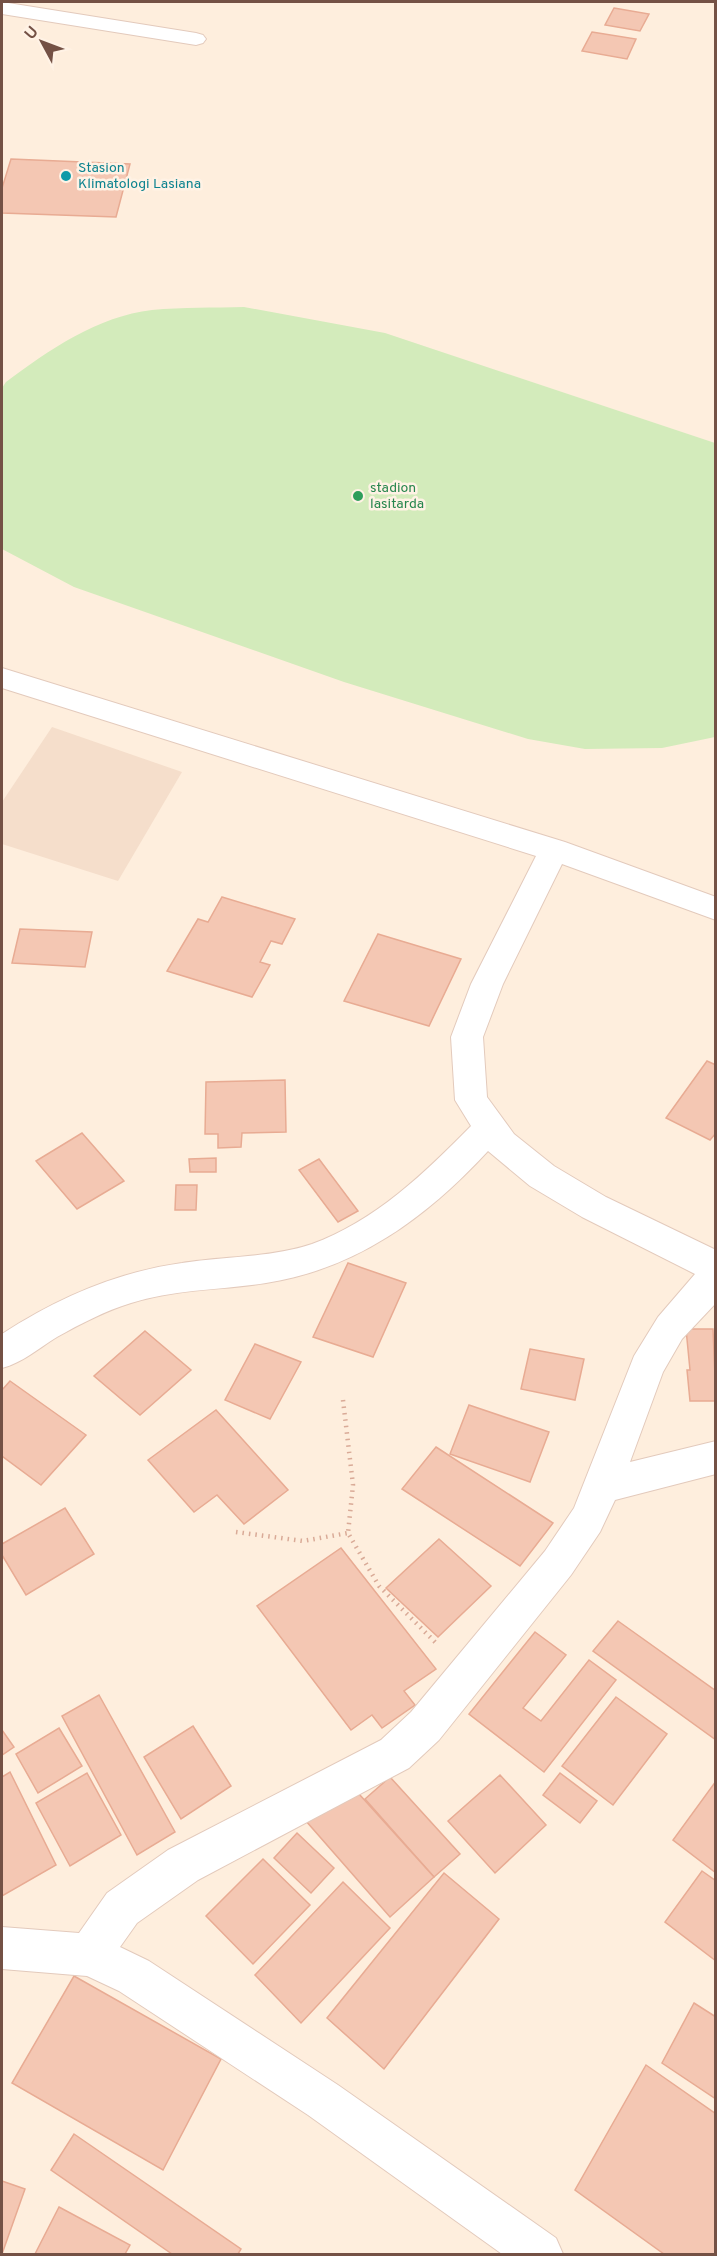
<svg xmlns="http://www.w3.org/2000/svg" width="717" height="2256" viewBox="0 0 717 2256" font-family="Overpass,sans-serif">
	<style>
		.residential { fill: #f5decb }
		.green { fill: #d3ebbb }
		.building { fill: #f4c7b3; stroke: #e8ab93; stroke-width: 1.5 }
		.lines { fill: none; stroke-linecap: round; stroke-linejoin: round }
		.minor-casing { stroke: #e3cabc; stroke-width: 2 }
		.path { stroke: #d9aa97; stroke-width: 4.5; stroke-dasharray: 1.5 5; stroke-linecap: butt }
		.minor { fill: #fff; fill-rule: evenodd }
		.culture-dot { fill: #0f9aa8; stroke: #fff2e5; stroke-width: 2 }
		.leisure-dot { fill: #2e9e5b; stroke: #fff2e5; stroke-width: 2 }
		.labels { text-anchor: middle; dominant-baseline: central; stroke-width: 5; stroke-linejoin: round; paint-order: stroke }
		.far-culture-label { font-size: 14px; fill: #0d838f; stroke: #fff2e5; text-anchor: start }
		.far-leisure-label { font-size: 14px; fill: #27864d; stroke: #fff2e5; text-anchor: start }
	</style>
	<rect width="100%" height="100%" fill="#feeedd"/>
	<polygon class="residential" points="52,727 182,772 118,881 2,844 2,802"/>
	<path class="green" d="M244,307L385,333L715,443V737L662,748L585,749L528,739L344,682L74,587L2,549V388L6,382C49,350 98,316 152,310C183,307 214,308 244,307Z"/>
	<g class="building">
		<polygon points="614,8 649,14 640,31 605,25"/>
		<polygon points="592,32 636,39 627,59 582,51"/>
		<polygon points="11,159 130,164 116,217 2,213 2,188"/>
		<polygon points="222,897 295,919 282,944 271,941 260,962 270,965 252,997 167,971 198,919 208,922"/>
		<polygon points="20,929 92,932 85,967 12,963"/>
		<polygon points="378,934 461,959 429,1026 344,1001"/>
		<polygon points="707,1061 716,1065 716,1133 710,1140 666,1118"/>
		<polygon points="285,1080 286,1132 242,1133 241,1147 218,1148 218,1134 205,1134 206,1082"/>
		<polygon points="82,1133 124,1181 77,1209 36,1161"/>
		<polygon points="216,1158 216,1172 190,1172 189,1159"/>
		<polygon points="319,1159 358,1211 338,1222 299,1170"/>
		<polygon points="176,1185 197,1185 196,1210 175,1210"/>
		<polygon points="348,1263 406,1283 373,1357 313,1337"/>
		<polygon points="686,1329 713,1329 716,1401 690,1401 687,1370 690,1370"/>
		<polygon points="145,1331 191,1370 140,1415 94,1376"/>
		<polygon points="255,1344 301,1362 270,1419 225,1400"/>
		<polygon points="530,1349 584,1359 575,1400 521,1389"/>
		<polygon points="10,1381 86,1435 41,1485 2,1456 2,1390"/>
		<polygon points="469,1405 549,1432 530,1482 450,1454"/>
		<polygon points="216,1410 288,1490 244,1524 217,1495 194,1512 148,1460"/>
		<polygon points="436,1447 553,1523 520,1566 402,1489"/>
		<polygon points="65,1508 94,1554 26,1595 2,1555 2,1544"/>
		<polygon points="439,1539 491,1586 438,1637 386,1588"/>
		<polygon points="341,1548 436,1669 404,1691 415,1705 382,1728 372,1715 351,1730 257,1606"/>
		<polygon points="618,1621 716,1691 716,1740 593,1651"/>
		<polygon points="535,1632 566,1655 523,1708 541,1721 589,1660 616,1680 544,1772 469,1714"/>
		<polygon points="99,1695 175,1832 137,1855 62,1716"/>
		<polygon points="616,1697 667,1734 613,1805 562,1766"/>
		<polygon points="193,1726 231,1786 181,1819 144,1757"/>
		<polygon points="59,1728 82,1766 38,1793 16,1754"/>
		<polygon points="2,1730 14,1747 2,1755"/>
		<polygon points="10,1772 56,1865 2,1896 2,1777"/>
		<polygon points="87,1773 121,1835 70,1866 36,1803"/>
		<polygon points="560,1773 597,1801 580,1823 543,1795"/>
		<polygon points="500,1775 546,1825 495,1873 448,1821"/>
		<polygon points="390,1777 460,1854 434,1877 365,1799"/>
		<polygon points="716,1781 716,1873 673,1840"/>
		<polygon points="350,1784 434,1877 390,1917 306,1821"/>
		<polygon points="297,1833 334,1868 311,1893 274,1858"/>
		<polygon points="263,1859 310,1905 253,1964 206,1916"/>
		<polygon points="702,1871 716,1881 716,1961 665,1922"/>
		<polygon points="444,1873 499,1919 384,2069 327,2018"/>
		<polygon points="343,1882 390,1928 301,2023 255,1975"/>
		<polygon points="74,1976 221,2059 163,2170 12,2083"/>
		<polygon points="694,2003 716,2017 716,2099 662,2063"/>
		<polygon points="646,2065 716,2114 716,2254 664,2254 575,2190"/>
		<polygon points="74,2134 241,2249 238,2254 172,2254 51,2170"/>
		<polygon points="2,2181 25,2189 2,2254"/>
		<polygon points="59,2207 130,2245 125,2254 35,2254"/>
	</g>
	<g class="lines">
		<g class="minor-casing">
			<g id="minor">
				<polygon points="2,2 196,33 203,35 206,39 203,43 196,45 2,14"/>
				<path d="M2,668L565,842L716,897V920L562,864L503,984L483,1037L487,1097L514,1134L554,1166L606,1197L716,1250V1303L682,1339L663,1372L630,1462L716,1441V1474L615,1500L600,1532L571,1575L439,1740L409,1768L198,1880L137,1923L120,1947L149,1961L338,2085L556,2238L563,2254H502L308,2115L119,1991L87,1976L2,1969V1927L79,1933L107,1893L168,1850L381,1740L411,1712L545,1551L574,1508L634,1356L658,1317L695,1274L582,1217L530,1186L488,1151C427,1217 357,1269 266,1283C221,1290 175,1289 131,1303C105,1311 80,1324 57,1337C39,1348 22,1363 2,1368V1334C56,1299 116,1272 182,1263C225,1256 270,1258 312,1244C375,1221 425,1173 471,1126L455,1100L451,1037L471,984L536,856L2,688Z"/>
			</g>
		</g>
		<g class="path">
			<polyline points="343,1400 353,1485 348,1533 379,1586 436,1643"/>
			<polyline points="236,1532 303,1541 348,1533"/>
		</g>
		<use href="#minor" class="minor"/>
	</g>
	<circle class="culture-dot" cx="66" cy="176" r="6"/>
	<circle class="leisure-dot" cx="358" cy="496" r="6"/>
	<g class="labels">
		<g class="far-culture-label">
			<text x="78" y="168">Stasion<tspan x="78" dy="16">Klimatologi Lasiana</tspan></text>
		</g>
		<g class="far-leisure-label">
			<text x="370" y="488">stadion<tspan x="370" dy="16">lasitarda</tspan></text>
		</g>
	</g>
	<rect width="717" height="2256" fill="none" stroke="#745145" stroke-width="6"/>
	<g transform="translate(42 42) rotate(311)" stroke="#fff2e5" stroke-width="4.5" paint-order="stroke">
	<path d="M0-4.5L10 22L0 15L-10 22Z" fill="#745145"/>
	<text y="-9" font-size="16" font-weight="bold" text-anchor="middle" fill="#745145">U</text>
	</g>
</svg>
